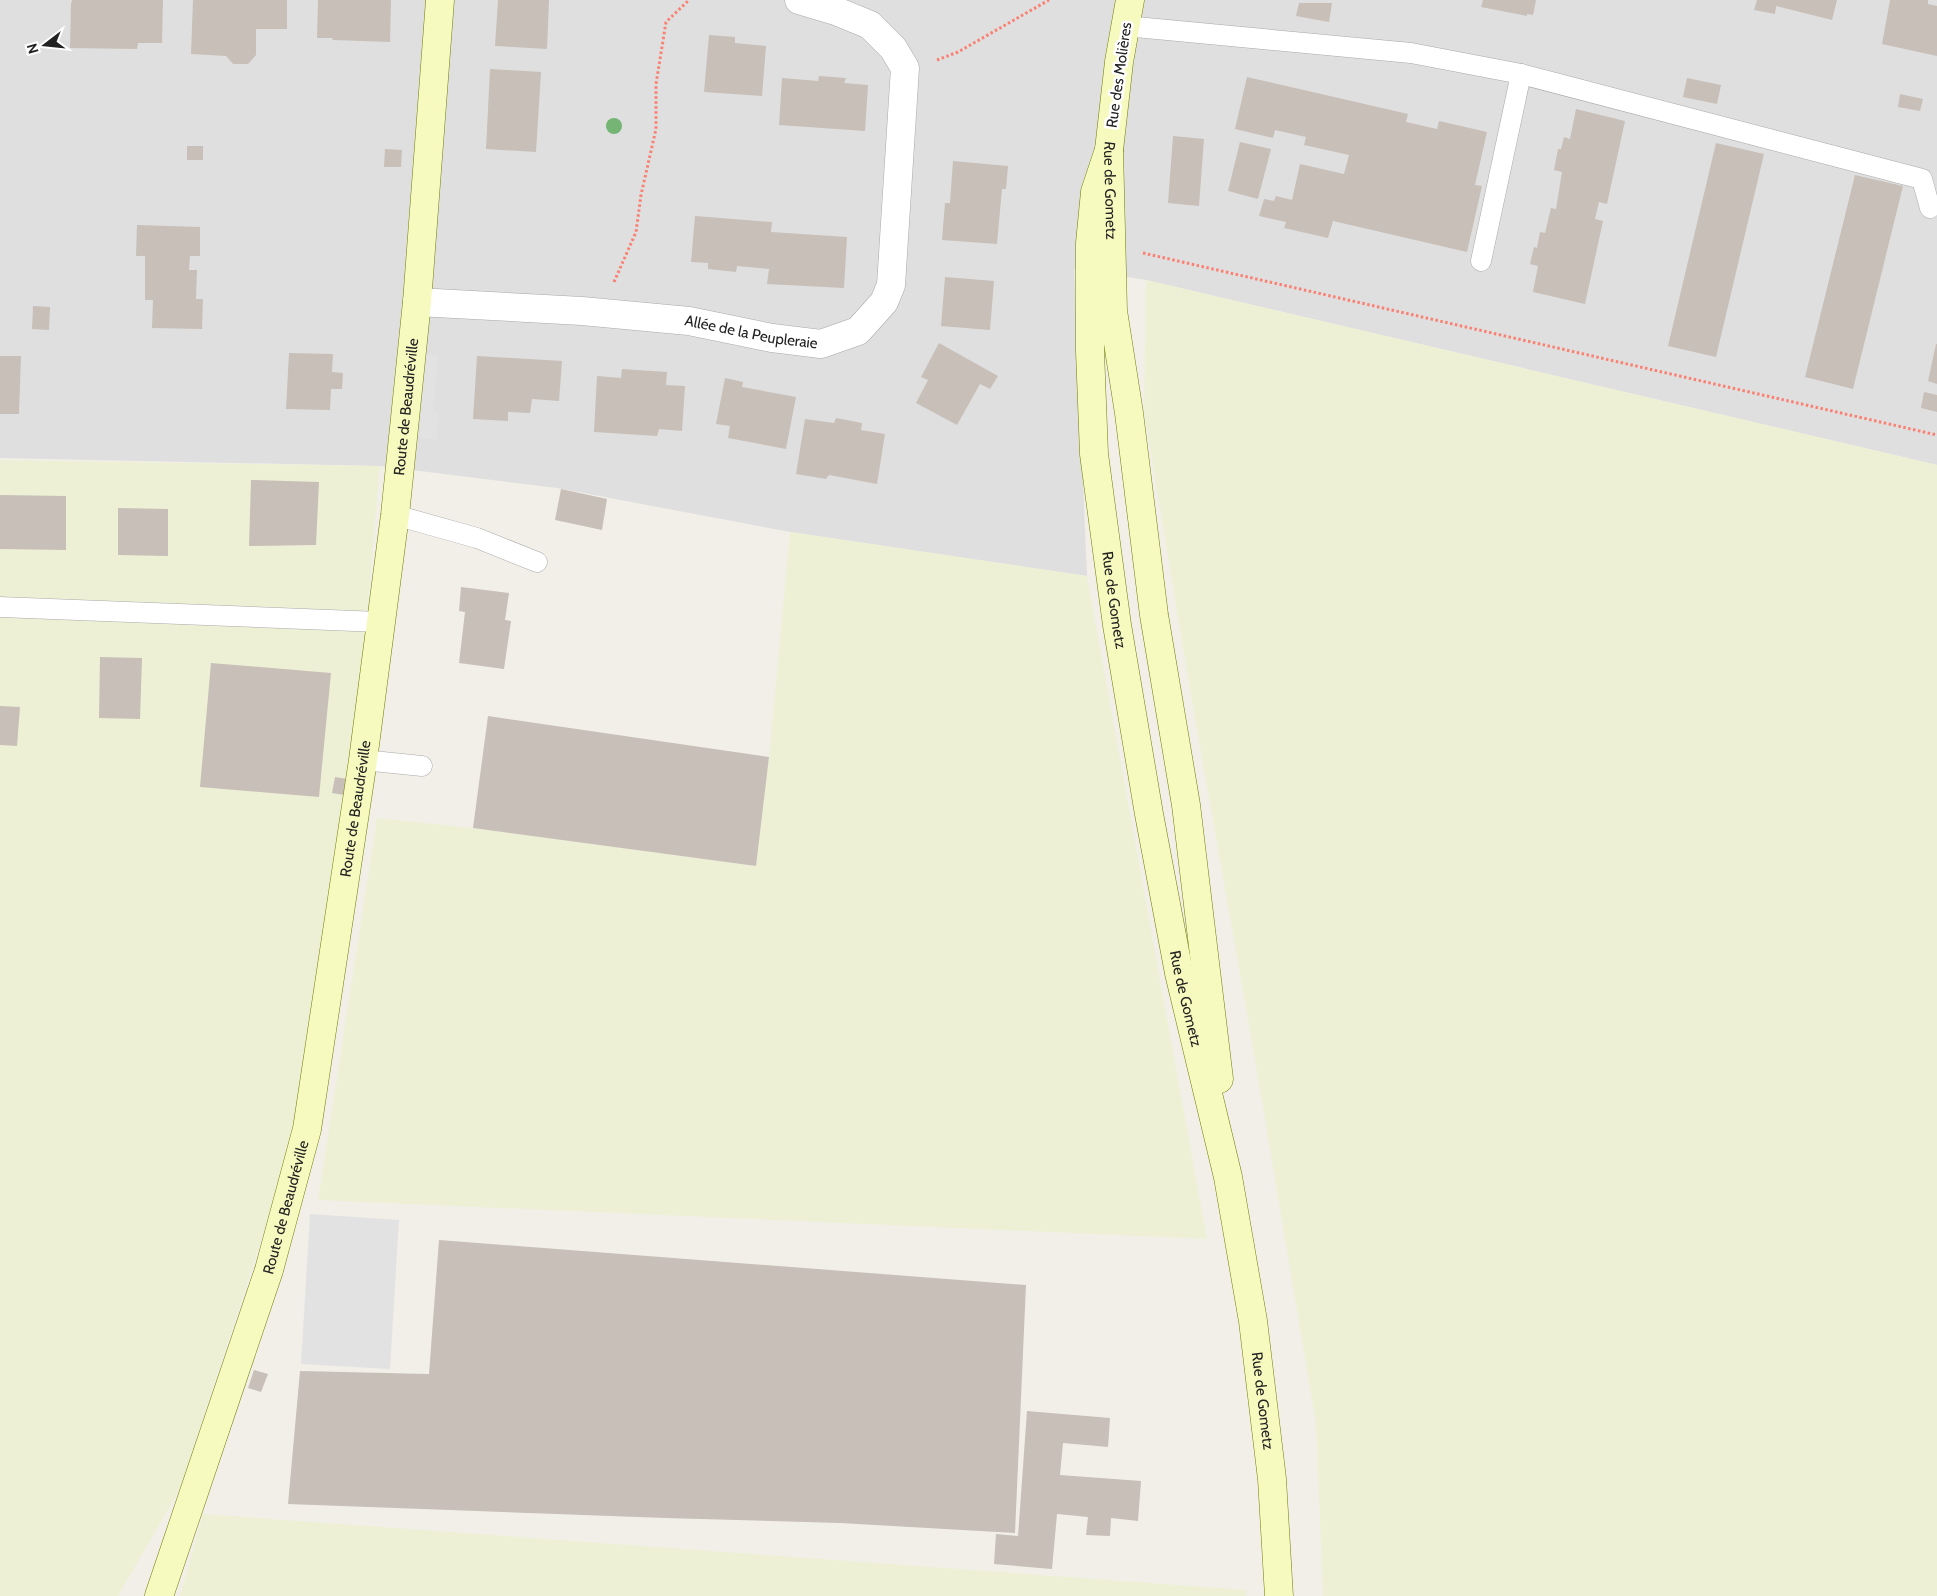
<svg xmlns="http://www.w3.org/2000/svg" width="1937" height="1596" viewBox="0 0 1937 1596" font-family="Cabin,sans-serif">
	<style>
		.residential { fill: #e0dfdf }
		.farmland { fill: #eef0d5 }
		.parking { fill: #e2e2e2 }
		.building { fill: #c7bfb8 }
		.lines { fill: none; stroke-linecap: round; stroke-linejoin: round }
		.lane-casing { stroke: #a9a9a9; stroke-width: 21 }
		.street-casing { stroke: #a9a9a9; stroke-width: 29 }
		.secondary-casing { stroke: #707d05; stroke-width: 29 }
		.path { stroke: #fa8072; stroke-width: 3; stroke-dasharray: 2.5 2.5; stroke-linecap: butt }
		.lane { stroke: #fff; stroke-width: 20 }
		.street { stroke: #fff; stroke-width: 28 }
		.secondary { stroke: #f7fabf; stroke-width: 28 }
		.tree { fill: #74b475 }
		.labels { text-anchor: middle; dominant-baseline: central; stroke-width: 5; stroke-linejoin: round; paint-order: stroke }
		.street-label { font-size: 15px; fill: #222; stroke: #fff }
	</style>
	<rect width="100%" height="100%" fill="#f2efe9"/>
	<polygon class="residential" points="0,0 1937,0 1937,465 1146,280 1074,269 1087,576 790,532 557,488 380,466 0,458"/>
	<g class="farmland">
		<polygon points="1146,280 1937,465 1937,1596 1323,1596 1316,1424 1254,1054 1188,679 1144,412"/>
		<polygon points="0,460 380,466 350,808 287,1161 180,1489 118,1596 0,1596"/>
		<polygon points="790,532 1087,576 1207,1239 318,1200 377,818 473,828 756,866 769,757"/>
		<polygon points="203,1514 1247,1590 1246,1596 180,1596"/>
	</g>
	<g class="parking">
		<polygon points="426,355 438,356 433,411 439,412 436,440 419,438"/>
		<polygon points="310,1214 399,1220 390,1369 301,1364"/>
	</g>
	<g class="building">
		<polygon points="72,0 163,0 162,43 138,43 137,49 70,48 71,4"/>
		<polygon points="193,0 287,0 287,29 256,29 256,55 248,64 233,64 226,56 191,54"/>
		<polygon points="318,0 391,0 390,42 333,40 332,38 317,38"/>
		<polygon points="498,0 549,0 547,49 495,46"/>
		<polygon points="1483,0 1536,0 1533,15 1527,14 1527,16 1481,7"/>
		<polygon points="1757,0 1837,0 1832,20 1776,6 1775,14 1754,10"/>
		<polygon points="1890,0 1928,0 1928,4 1937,6 1937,56 1882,44"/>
		<polygon points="1299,3 1332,3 1329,22 1296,16"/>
		<polygon points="709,35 735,37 735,43 766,46 762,96 704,92"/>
		<polygon points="490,69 541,72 536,152 486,149"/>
		<polygon points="819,76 846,78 844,83 868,85 865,131 779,125 782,78 818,81"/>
		<polygon points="1247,77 1408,114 1406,122 1437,129 1439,121 1487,132 1475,185 1482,186 1467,252 1333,221 1328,238 1284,228 1286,222 1259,216 1264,199 1274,201 1276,196 1292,200 1300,164 1344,174 1349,155 1304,145 1306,137 1275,130 1273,138 1235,129"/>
		<polygon points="1687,78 1721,85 1717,104 1683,97"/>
		<polygon points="1900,94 1923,99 1920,111 1898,107"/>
		<polygon points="1576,109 1625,121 1607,204 1599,202 1595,219 1603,221 1585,304 1533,292 1538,266 1530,264 1534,247 1537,248 1540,232 1545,233 1551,208 1556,209 1562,172 1554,170 1558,149 1561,149 1564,137 1570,139"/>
		<polygon points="1173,136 1204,139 1199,206 1168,203"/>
		<polygon points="1240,142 1271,149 1258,199 1228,191"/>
		<polygon points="1716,143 1764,154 1716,357 1668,346"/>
		<rect x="187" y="146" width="16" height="14"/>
		<polygon points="385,149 402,150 401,167 384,167"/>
		<polygon points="953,161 1008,166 1006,189 1002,189 997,244 942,240 945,203 950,203"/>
		<polygon points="1855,175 1903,186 1853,389 1805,377"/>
		<polygon points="695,216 772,222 771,232 847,237 844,288 767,284 769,269 737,266 736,272 708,269 708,263 691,262"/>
		<polygon points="137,225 200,227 200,256 190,256 189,270 197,270 196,299 203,299 202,329 152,328 153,300 145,300 145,256 136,256"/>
		<polygon points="945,277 994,281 990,330 941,326"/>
		<polygon points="33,306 50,307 49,330 32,329"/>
		<polygon points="939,343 998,376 990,389 980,384 957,425 916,403 928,380 921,377"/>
		<polygon points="1936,344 1937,344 1937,384 1928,381"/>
		<polygon points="289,353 333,354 332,372 343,373 342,389 331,389 330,410 286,409"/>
		<polygon points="0,356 21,356 19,414 0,414"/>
		<polygon points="477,356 562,361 559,401 532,399 530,413 508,412 508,421 473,419"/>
		<polygon points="622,369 667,372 666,385 685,386 682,431 659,429 657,436 594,432 597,376 621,378"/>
		<polygon points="725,378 743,382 742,387 796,397 786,449 728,438 730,426 716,424"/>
		<polygon points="1924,392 1937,395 1937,412 1921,408"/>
		<polygon points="836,418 862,423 861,430 885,434 877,484 829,475 826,479 796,474 805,419 834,423"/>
		<polygon points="251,480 319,482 316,545 249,546"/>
		<polygon points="561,489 607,499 602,530 555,520"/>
		<polygon points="0,495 66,496 66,550 0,549"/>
		<polygon points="118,508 168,509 168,556 118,555"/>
		<polygon points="461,587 509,593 505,620 511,621 504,669 459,663 465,612 459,611"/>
		<polygon points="100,657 142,658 140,719 99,718"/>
		<polygon points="211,663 331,673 319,797 200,787"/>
		<polygon points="0,706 20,707 17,746 0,745"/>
		<polygon points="488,716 769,757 756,866 473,828"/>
		<polygon points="335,777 347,779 344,795 332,793"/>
		<polygon points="439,1240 1026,1285 1015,1533 840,1523 665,1518 288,1504 300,1371 429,1374"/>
		<polygon points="254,1370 268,1374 261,1392 248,1388"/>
		<polygon points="1027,1411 1110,1418 1108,1447 1063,1443 1060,1475 1141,1481 1138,1521 1111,1518 1110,1536 1086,1535 1088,1517 1057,1514 1052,1569 994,1564 996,1534 1018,1536"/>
	</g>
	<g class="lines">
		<g class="lane-casing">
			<g id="lane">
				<polyline points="1125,26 1411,53 1521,74 1922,179 1930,208"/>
				<polyline points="1481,261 1521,74"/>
				<polyline points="395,515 477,538 537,562"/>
				<polyline points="0,607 380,622"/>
				<polyline points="363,760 422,766"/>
			</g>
		</g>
		<g class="street-casing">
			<g id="street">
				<path id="s1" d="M417,302L582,311L689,321L772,338L821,344L858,331L884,302L891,285L905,68L893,48L870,25L836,11L799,0"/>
			</g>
		</g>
		<g class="secondary-casing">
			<g id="secondary">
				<path id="s2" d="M1130,0L1119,62L1109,150L1113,311L1129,413L1154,615L1186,805L1219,1079"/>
				<path id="s3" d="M1109,150L1095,192L1090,243V351L1094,454L1117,625L1149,814L1179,973L1228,1177L1253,1321L1272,1479L1279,1596"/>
				<path id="s4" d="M159,1596L269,1270L307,1129L363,760L395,515L417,302L440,0"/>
			</g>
		</g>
		<g class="path">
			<polyline points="937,60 958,52 1049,0"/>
			<polyline points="1143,253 1937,435"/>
			<polyline points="614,282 636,232 641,195 656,129 656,84 666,22 689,0"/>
		</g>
		<use href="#lane" class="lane"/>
		<use href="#street" class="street"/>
		<use href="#secondary" class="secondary"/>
	</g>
	<circle class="tree" cx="614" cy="126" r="8"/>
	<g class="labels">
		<g class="street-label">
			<text transform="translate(1119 75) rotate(-82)">Rue des Molières</text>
			<text stroke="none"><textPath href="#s2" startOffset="192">Rue de Gometz</textPath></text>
			<text stroke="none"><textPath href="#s1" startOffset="336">Allée de la Peupleraie</textPath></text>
			<text stroke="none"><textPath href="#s4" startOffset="1219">Route de Beaudréville</textPath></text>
			<text stroke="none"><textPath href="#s3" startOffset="454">Rue de Gometz</textPath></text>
			<text stroke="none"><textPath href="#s4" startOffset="814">Route de Beaudréville</textPath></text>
			<text stroke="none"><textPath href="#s3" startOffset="859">Rue de Gometz</textPath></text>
			<text stroke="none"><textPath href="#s4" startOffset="409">Route de Beaudréville</textPath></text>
			<text stroke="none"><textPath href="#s3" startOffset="1269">Rue de Gometz</textPath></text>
		</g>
	</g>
	<g transform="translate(45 45) rotate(254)" stroke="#ffffff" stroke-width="4" paint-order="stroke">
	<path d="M0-4L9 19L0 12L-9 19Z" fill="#222222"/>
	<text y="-8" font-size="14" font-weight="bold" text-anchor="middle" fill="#222222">N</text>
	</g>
</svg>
